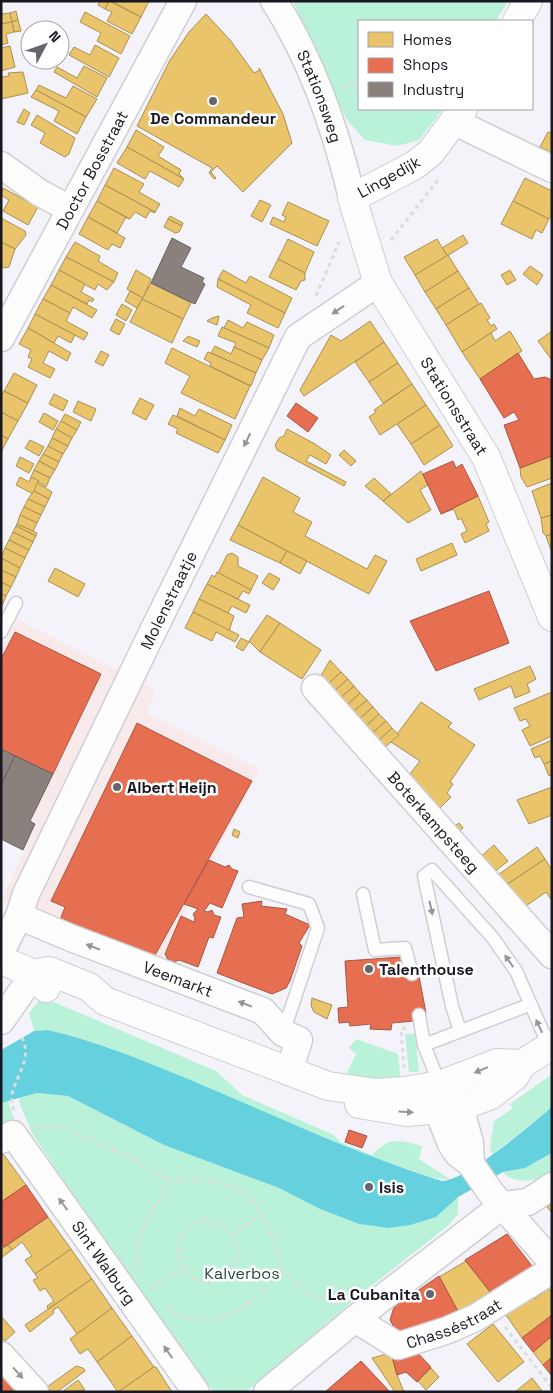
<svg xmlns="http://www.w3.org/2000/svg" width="553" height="1393" viewBox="0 0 553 1393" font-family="'Space Grotesk',sans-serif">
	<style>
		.commercial { fill: #f8eaea }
		.green { fill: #baf1d9 }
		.water { fill: #65d1de }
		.homes { fill: #e9c46a; stroke: #ab9054 }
		.shops { fill: #e76f51; stroke: #a95542 }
		.industry { fill: #8a817c; stroke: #686160 }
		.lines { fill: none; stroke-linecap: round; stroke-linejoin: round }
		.lane-casing { stroke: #cfced5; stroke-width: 15 }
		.street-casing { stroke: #cfced5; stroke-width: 29 }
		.secondary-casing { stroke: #cfced5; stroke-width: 30 }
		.path { stroke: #dcdcde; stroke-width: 3; stroke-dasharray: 4 4; stroke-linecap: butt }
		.lane { stroke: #fdfdfe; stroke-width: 12 }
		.street { stroke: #fdfdfe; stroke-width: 26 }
		.secondary { stroke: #fdfdfe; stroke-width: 28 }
		.oneway { fill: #96969a }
		.poi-dot { fill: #66646c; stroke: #fff; stroke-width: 2 }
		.labels { text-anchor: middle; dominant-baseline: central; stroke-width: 5; stroke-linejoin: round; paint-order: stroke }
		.street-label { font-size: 16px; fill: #191720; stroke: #fff }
		.poi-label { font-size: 16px; font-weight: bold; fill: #191720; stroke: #fff; text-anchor: start }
		.park-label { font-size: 16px; fill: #214d38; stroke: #fff }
	</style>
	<rect width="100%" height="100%" fill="#f4f3f9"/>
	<polygon class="commercial" points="17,619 156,690 146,713 260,769 159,962 2,900 37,823 1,807 1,650"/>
	<g class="green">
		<polygon points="293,1 508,1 496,21 359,21 359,109 443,109 419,140 397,146 365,140 348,121 340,107"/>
		<path d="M42,997L216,1071L242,1095L334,1135L340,1142L372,1155C390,1136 398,1140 422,1146L419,1159L451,1180L430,1177L364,1154L108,1047L49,1030L34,1031L29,1013Z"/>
		<polygon points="405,1034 415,1034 419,1072 409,1072"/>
		<polygon points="356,1039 398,1054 401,1083 346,1075 356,1054 349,1048"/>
		<polygon points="552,1074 552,1107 492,1155 490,1147 494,1121 513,1108 510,1104"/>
		<polygon points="37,1093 68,1096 164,1145 279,1188 320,1209 359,1224 388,1228 458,1197 458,1214 449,1225 355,1299 246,1392 214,1392 135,1288 32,1133 19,1102 20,1098"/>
		<polygon points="8,1101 16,1125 1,1132 1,1103"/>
		<path d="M552,1153V1174C538,1180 514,1186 503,1172C520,1170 538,1163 552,1153Z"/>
	</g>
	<path class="water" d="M48,1030C96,1041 142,1060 188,1079C272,1114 355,1154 442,1181C468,1180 530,1125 552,1107V1153L525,1168L503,1172L458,1197L436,1217L410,1225L388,1228L359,1224L320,1209L279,1188L164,1145L68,1096L37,1093L1,1103V1050L34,1031Z"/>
	<g class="homes">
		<polygon points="100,1 109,1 105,9 98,5"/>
		<polygon points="109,1 141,17 132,34 107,21 112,12 105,9"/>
		<polygon points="111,1 149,1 141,17"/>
		<polygon points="1,11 2,14 10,13 12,22 1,24"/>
		<polygon points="16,11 18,20 12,22 10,13"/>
		<polygon points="85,12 130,36 121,54 97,41 101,33 80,22"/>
		<polygon points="206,14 230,40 254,73 260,70 259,68 283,114 292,143 243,192 217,166 211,172 216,178 214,179 209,173 212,168 137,126 170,60 189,32"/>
		<polygon points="18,20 21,31 14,32 12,22"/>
		<polygon points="12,22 14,32 6,34 8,43 1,45 1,24"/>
		<polygon points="95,45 119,58 109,77 69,55 74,47 90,55"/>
		<polygon points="10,46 15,67 1,71 1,48"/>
		<polygon points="84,66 107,78 97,97 54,72 57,67 77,78"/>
		<polygon points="23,72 28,93 1,99 1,77 9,76 8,73"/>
		<polygon points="39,85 66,98 73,86 97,99 86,117 36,90"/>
		<polygon points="36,90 86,117 77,134 54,121 59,111 31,97"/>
		<polygon points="24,109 30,113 24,125 17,122"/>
		<polygon points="37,115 75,138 69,154 65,157 40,143 45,133 31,125"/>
		<polygon points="136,130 164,147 158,156 181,170 179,174 184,179 127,147"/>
		<polygon points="548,132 552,133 552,153 540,147"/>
		<polygon points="127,147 184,179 179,187 150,171 145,179 117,163"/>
		<polygon points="114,168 144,184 139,192 160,204 155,212 105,185"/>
		<polygon points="525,178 552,191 552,214 549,219 513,201"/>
		<polygon points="105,185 155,212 155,213 150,211 146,218 135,212 130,219 97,201"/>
		<polygon points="3,188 38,207 28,225 3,211 9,200 1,195"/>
		<polygon points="260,200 271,205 262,222 251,216"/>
		<polygon points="97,201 129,219 126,217 117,233 88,217"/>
		<polygon points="513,201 549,219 542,233 536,230 532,239 501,224"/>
		<polygon points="288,202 329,221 317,246 270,224 273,217 284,222 286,217 282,215"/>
		<polygon points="170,216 183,223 182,226 168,219"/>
		<polygon points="88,217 125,238 120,248 112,244 108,250 79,234"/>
		<polygon points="1,218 25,231 26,235 15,249 1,242"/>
		<polygon points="168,219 182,226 179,232 175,233 164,227"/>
		<polygon points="463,235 468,243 447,256 442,248"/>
		<polygon points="288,239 314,252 305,273 278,259"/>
		<polygon points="437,239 447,256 415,275 404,257"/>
		<polygon points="1,242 15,249 9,267 4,268 1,266"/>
		<polygon points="75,242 100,256 98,261 118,273 114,282 66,257"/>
		<polygon points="448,255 458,271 425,292 415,275"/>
		<polygon points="66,257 114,282 107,290 98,284 95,290 59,270"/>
		<polygon points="278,259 305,273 305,280 301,281 296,290 269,277"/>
		<polygon points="530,266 543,275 537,285 523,274"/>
		<polygon points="59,270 85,284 81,292 94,299 92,302 89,300 87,304 51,285"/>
		<polygon points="136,270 151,279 143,298 127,289"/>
		<polygon points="223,270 246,283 250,276 292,298 285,313 218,279"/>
		<polygon points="510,270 516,280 507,285 501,275"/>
		<polygon points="458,271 469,288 436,309 425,292"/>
		<polygon points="218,279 285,313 278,328 247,313 251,305 217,287"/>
		<polygon points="151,283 191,303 183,319 142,299"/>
		<polygon points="51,285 97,310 92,318 73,307 70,313 43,299"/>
		<polygon points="469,288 479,304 446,325 436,309"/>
		<polygon points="130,291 143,298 137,308 125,301"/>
		<polygon points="43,299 70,313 66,321 88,333 84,340 35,314"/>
		<polygon points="142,299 183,319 172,343 130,322"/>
		<polygon points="481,303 490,318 487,320 491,326 494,324 497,329 462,352 446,325"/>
		<polygon points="122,304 132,310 126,321 116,315"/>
		<polygon points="35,314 75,335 71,343 58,336 54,343 28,328"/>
		<polygon points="219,316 217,325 207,321 212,318"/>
		<polygon points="116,319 125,324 119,335 110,330"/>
		<polygon points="228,320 243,328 247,322 274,335 269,348 224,328"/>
		<polygon points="370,321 384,342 304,396 300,390 331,335 341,341"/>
		<polygon points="222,327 269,348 262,360 234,347 236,343 218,336"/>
		<polygon points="28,328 71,353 67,361 49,351 43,363 55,369 50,378 28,367 32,359 28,357 31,350 19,344"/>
		<polygon points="510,331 522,351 480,379 462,352 491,333 495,341"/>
		<polygon points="552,331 552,359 551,359 538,341"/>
		<polygon points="188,336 200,341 197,347 183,341"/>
		<polygon points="384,342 398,363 369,382 355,362"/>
		<polygon points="215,346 231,354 234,347 262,360 256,373 211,353"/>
		<polygon points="172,348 250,386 235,419 181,393 190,376 165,363"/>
		<polygon points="101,351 109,355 103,366 95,362"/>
		<polygon points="208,352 256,373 251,386 210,366 211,363 204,359"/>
		<polygon points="398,363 412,384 383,403 369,382"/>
		<polygon points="14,373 37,385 28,403 4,391"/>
		<polygon points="412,384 426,405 380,435 369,417 376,412 374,410"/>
		<polygon points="4,391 28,403 18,421 1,412 1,397"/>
		<polygon points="54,394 68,401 63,411 49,404"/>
		<polygon points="140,398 154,405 146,420 132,413"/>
		<polygon points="78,401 96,409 91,421 73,412"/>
		<polygon points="426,405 440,425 411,444 397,424"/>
		<polygon points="180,408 195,416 199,409 232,425 225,440 177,416"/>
		<polygon points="1,412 18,421 8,439 1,435"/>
		<polygon points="44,413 58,421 53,430 39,422"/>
		<polygon points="65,414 81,422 77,430 61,421"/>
		<polygon points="173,415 225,440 218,453 176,433 178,429 168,424"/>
		<polygon points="61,421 77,430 72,438 56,429"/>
		<polygon points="440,425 453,446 424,465 411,444"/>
		<polygon points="56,429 72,438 68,446 52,438"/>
		<polygon points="287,429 315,444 331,455 326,464 310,455 306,461 346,482 344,486 277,450 275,445 279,438 284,436"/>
		<polygon points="1,435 8,439 1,452"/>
		<polygon points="52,438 68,446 63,454 48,446"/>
		<polygon points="30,440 44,447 39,456 25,448"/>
		<polygon points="48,446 63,454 59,462 43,454"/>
		<polygon points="344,450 356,461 351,466 339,455"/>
		<polygon points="43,454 59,462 55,470 39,461"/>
		<polygon points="552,456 552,478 527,487 521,477 520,468"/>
		<polygon points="20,457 34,464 29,473 16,466"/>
		<polygon points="39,461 55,470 50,478 34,470"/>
		<polygon points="34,470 50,478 46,487 31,477"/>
		<polygon points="421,471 428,485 420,490 431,510 408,523 383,501"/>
		<polygon points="20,477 29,482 31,477 39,481 33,494 16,485"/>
		<polygon points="263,477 300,498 293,512 312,522 305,536 367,569 375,555 387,561 369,594 238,525"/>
		<polygon points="374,478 391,494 383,501 365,486"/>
		<polygon points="37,483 52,492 49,499 34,491"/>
		<polygon points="552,483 552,515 541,518 532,491"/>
		<polygon points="34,491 49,499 45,507 28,499"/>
		<polygon points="478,496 489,522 486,524 489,531 465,543 461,534 467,531 461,518 458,520 454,509 441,514"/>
		<polygon points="28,499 45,507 41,515 24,507"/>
		<polygon points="24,507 41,515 37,523 20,515"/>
		<polygon points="20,515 37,523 33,531 17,524"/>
		<polygon points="552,515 552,534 546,536 543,533 541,518"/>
		<polygon points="17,524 37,533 36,536 16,526"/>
		<polygon points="238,525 287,551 280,563 230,540"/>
		<polygon points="16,526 36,536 33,542 13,532"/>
		<polygon points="13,532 33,542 29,550 9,540"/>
		<polygon points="552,534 552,553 546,536"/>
		<polygon points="9,540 29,550 25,558 5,548"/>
		<polygon points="452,543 457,555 421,571 416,559"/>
		<polygon points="5,548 25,558 20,568 1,558"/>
		<polygon points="287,551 307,561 300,574 280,563"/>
		<polygon points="232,553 238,557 238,566 258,576 251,590 218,573 227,555"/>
		<polygon points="1,558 20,568 16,577 1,570"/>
		<polygon points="55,568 85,584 78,597 48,581"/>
		<polygon points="1,570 16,577 11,587 1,582"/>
		<polygon points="217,572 251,590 249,594 243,591 238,599 207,584 212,575 215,577"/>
		<polygon points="269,573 280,579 273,590 262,583"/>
		<polygon points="1,582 11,587 6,596 1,594"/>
		<polygon points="207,584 250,605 246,613 232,606 228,613 199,599"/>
		<polygon points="1,594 6,596 2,606 1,606"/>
		<polygon points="199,599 234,616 229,631 193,612"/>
		<polygon points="193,612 239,635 235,642 216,632 212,641 185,628"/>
		<polygon points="267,615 280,623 260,652 249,641"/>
		<polygon points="280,623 321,650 302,679 260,652"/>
		<polygon points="241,638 249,642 243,651 236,647"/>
		<polygon points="330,660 341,672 326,686 319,679"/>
		<polygon points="530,666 536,679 527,684 530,692 515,698 511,686 479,700 474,689"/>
		<polygon points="341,672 348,679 332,693 326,686"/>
		<polygon points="348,679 354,686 338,700 332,693"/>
		<polygon points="354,686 360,693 345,707 338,700"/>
		<polygon points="552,692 552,736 530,746 522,730 530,726 526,719 520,721 514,708"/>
		<polygon points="360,693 367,700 351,714 345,707"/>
		<polygon points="367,700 373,707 357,721 351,714"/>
		<polygon points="421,702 452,723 448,727 475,745 450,782 453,784 447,793 451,797 436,812 406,779 420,761 391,742"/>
		<polygon points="373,707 379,714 364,728 357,721"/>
		<polygon points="379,714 386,721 370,735 364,728"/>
		<polygon points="386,721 392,728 377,742 370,735"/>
		<polygon points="392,728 399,735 383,749 377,742"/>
		<polygon points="552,740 552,761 544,764 540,756 535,758 531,749"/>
		<polygon points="552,761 552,775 549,776 544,764"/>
		<polygon points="552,787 552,815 529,824 517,800"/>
		<polygon points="459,823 463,828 456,834 452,828"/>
		<polygon points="234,829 240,832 238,838 232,835"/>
		<polygon points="494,845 508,861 492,874 478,859"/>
		<polygon points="537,847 545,859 503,887 495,877"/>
		<polygon points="545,859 552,870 552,901 546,892 523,908 503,887"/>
		<polygon points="312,998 332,1005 327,1019 314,1012 311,1006"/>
		<polygon points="1,1151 26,1185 1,1202"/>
		<polygon points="552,1203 552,1213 547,1207"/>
		<polygon points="48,1217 71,1249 35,1274 25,1260 32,1256 22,1242 12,1250 8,1245"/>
		<polygon points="8,1245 12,1250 1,1258 1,1249"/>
		<polygon points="71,1249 92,1279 48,1309 47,1306 54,1301 45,1288 40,1291 33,1280 38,1278 35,1274"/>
		<polygon points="466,1261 494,1297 460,1315 439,1277"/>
		<polygon points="92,1279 112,1308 77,1334 58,1307 53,1310 54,1313 30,1332 25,1325"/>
		<polygon points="548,1288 552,1292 552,1315 522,1338 506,1315 533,1297 535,1299"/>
		<polygon points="112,1308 132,1336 97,1362 88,1349 80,1354 70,1339"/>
		<polygon points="1,1316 15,1332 5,1341 1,1337"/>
		<polygon points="493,1324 524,1362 498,1382 467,1344"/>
		<polygon points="132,1336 154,1367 118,1392 97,1362"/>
		<polygon points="552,1336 552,1357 543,1365 533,1352"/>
		<polygon points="391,1353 397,1375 404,1392 395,1392 372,1358"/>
		<polygon points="76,1366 83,1368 85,1371 57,1392 52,1392 47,1387"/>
		<polygon points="154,1367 156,1367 172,1392 118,1392"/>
		<polygon points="431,1368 439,1377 426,1390 418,1381"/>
		<polygon points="532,1378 543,1392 515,1392"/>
		<polygon points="78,1380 85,1390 62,1392"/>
	</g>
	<g class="shops">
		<polygon points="518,353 534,379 545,377 552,380 552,456 520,468 504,425 519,420 514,412 504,418 480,379"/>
		<polygon points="296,403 318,418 308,432 287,416"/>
		<polygon points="453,461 456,468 462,464 478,496 441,514 423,474"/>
		<polygon points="489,591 509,643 436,671 410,621"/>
		<polygon points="15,632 101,674 53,774 1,749 1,659"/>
		<polygon points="137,723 252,781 154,957 60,920 65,907 51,901"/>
		<polygon points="209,860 225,867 229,865 232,869 238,871 222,908 210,903 204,911 208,912 212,910 214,915 221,917 213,938 209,937 198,967 179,960 174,962 168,960 165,954 181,916 194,922 195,918 193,914 198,909 184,904"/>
		<polygon points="262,901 261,906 287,909 285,914 310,925 299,943 302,946 290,981 286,988 272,994 217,973 237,918 244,917 242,904"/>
		<polygon points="401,957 405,977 419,976 426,1013 413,1014 414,1021 392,1023 391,1030 370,1029 371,1024 350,1026 349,1022 339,1023 338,1008 348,1007 345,961"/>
		<polygon points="349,1130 367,1136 362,1148 345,1142"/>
		<polygon points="26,1185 48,1217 4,1247 1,1243 1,1202"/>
		<polygon points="507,1234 536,1271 495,1298 465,1260"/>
		<polygon points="439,1276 460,1315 402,1333 395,1329 390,1320 394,1307"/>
		<polygon points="552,1315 552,1336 533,1352 522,1338"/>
		<polygon points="412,1347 431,1367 417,1382 406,1372 397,1375 391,1353"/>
		<polygon points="552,1357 552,1376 543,1365"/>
		<polygon points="361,1361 390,1392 325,1392"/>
		<polygon points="1,1373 19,1392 1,1392"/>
	</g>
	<g class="industry">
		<polygon points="172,238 191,248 181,267 204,278 202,282 205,284 195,304 151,283"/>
		<polygon points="1,749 15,756 1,785"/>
		<polygon points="15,756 53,774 30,821 35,824 23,850 1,839 1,785"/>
	</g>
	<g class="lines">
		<g class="lane-casing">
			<g id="lane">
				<polyline points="1,632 16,603"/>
				<polyline points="249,887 309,904 318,928 283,1033"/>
				<polyline points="363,894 375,950 405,948 412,974"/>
				<polyline points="419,1015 424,1045 440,1085"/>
				<polyline points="460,1031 452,1006 424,876 432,870 493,938 516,971 549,1046"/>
				<polyline points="424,1045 529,1005"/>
			</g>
		</g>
		<g class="street-casing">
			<g id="street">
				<path id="s1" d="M274,1C312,60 336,130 352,198"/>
				<polyline points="455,122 552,169"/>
				<polyline points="1,165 40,193 70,209"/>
				<path id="s2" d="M1,338L183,1"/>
				<path id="s3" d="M315,688L552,955"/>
				<path id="s4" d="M19,916L71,938L263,1011L283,1033L299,1040L289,1072"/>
				<path id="s5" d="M1,952L19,916L26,894L152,633L298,337L378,283"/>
				<polyline points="1,1021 34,974"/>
				<polyline points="440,1088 438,1111 451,1144 458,1154 471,1164 491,1193 552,1262"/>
				<polyline points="446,1091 460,1107 470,1143 471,1164"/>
				<path id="s6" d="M1,1140L13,1134L196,1392"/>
				<polyline points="503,1205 528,1202 552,1186"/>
				<path id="s7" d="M355,1319L398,1346L448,1330L475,1318L552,1270"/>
				<polyline points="1,1355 35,1392"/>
				<polyline points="267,1392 355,1319 503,1205"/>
			</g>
		</g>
		<g class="secondary-casing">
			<g id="secondary">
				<polyline points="517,21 528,1"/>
				<path id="s8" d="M463,109L431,152L415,165L352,198L378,283L486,457L552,617"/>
				<polyline points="1,960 34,974 46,988"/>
				<polyline points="34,974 49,971 89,987 105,1001 328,1086 376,1093 405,1091 440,1085 497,1063 522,1064"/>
				<polyline points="359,1104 407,1112 460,1107 491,1095 515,1076 522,1064 552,1045"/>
			</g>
		</g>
		<g class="path">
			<polyline points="342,88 354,84 359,87"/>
			<polyline points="401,109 419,109"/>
			<polyline points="391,240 438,180"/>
			<polyline points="316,296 339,242"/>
			<polyline points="404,1068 401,1029 406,1028"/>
			<path d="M14,1110C2,1086 39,1063 20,1034"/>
			<polyline points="37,1127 63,1127 126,1155 149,1170 170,1180 206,1180 235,1188 247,1196 262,1214"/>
			<path d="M202,1220C210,1222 218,1223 225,1227C238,1235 242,1260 230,1271C189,1310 154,1233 202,1220Z"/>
			<path d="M232,1234L262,1214C272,1233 279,1247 279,1269L309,1294L338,1304"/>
			<path d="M140,1270C126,1235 157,1209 170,1180"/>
			<polyline points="151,1289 184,1268"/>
			<path d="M167,1307C213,1341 251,1306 279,1269"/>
			<polyline points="505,1327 552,1388"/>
		</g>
		<use href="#lane" class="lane"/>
		<use href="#street" class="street"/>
		<use href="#secondary" class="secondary"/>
	</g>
	<defs><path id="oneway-solid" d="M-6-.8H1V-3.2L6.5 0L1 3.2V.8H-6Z" transform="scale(1.25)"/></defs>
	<g class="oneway">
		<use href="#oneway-solid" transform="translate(338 310) rotate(146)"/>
		<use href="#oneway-solid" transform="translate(247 440) rotate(116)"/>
		<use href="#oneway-solid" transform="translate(431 908) rotate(78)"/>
		<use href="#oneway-solid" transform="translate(93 947) rotate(-159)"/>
		<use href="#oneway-solid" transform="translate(509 961) rotate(-125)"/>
		<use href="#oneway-solid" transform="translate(245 1004) rotate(-159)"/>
		<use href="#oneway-solid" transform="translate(539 1026) rotate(-115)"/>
		<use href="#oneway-solid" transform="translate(481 1070) rotate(157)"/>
		<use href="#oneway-solid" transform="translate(406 1112) rotate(3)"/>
		<use href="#oneway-solid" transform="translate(63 1204) rotate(-126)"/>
		<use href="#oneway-solid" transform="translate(168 1352) rotate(-125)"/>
		<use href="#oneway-solid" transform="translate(18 1373) rotate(48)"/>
	</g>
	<g class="poi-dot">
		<circle cx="213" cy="101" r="5"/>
		<circle cx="117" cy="787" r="5"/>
		<circle cx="369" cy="969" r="5"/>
		<circle cx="369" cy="1187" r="5"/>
		<circle cx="430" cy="1294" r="5"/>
	</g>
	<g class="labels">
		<g class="street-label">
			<text stroke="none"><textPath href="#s1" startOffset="106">Stationsweg</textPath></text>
			<text stroke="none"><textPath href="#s2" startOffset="191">Doctor Bosstraat</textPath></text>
			<text transform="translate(389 177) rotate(-29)">Lingedijk</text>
			<text stroke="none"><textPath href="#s8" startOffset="379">Stationsstraat</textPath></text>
			<text stroke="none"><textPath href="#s5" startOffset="390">Molenstraatje</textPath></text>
			<text stroke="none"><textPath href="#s3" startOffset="179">Boterkampsteeg</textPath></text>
			<text stroke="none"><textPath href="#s4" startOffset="171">Veemarkt</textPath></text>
			<text stroke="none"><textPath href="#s6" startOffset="171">Sint Walburg</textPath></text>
			<text stroke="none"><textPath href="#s7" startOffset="111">Chasséstraat</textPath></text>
		</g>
		<g class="poi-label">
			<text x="213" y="118" text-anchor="middle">De Commandeur</text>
			<text x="127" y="787">Albert Heijn</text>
			<text x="379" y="969">Talenthouse</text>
			<text x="379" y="1187">Isis</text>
			<text x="420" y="1294" text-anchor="end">La Cubanita</text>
		</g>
		<g class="park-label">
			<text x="242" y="1273">Kalverbos</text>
		</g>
	</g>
	<rect width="553" height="1393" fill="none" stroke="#191720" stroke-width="5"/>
	<rect x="358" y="20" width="175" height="90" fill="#ffffff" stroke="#a3a2a6"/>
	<rect x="368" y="32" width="25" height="15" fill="#e9c46a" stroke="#a3a2a6"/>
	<text x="403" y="45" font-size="15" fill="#191720">Homes</text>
	<rect x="368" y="58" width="25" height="15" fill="#e76f51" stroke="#a3a2a6"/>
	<text x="403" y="70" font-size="15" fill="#191720">Shops</text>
	<rect x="368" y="82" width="25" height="15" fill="#8a817c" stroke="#a3a2a6"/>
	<text x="403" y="95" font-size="15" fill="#191720">Industry</text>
	<g transform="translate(45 45) rotate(49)"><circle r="24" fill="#ffffff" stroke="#a3a2a6"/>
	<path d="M0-4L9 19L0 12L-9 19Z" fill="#66646c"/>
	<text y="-8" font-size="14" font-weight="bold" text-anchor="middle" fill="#191720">N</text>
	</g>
</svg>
